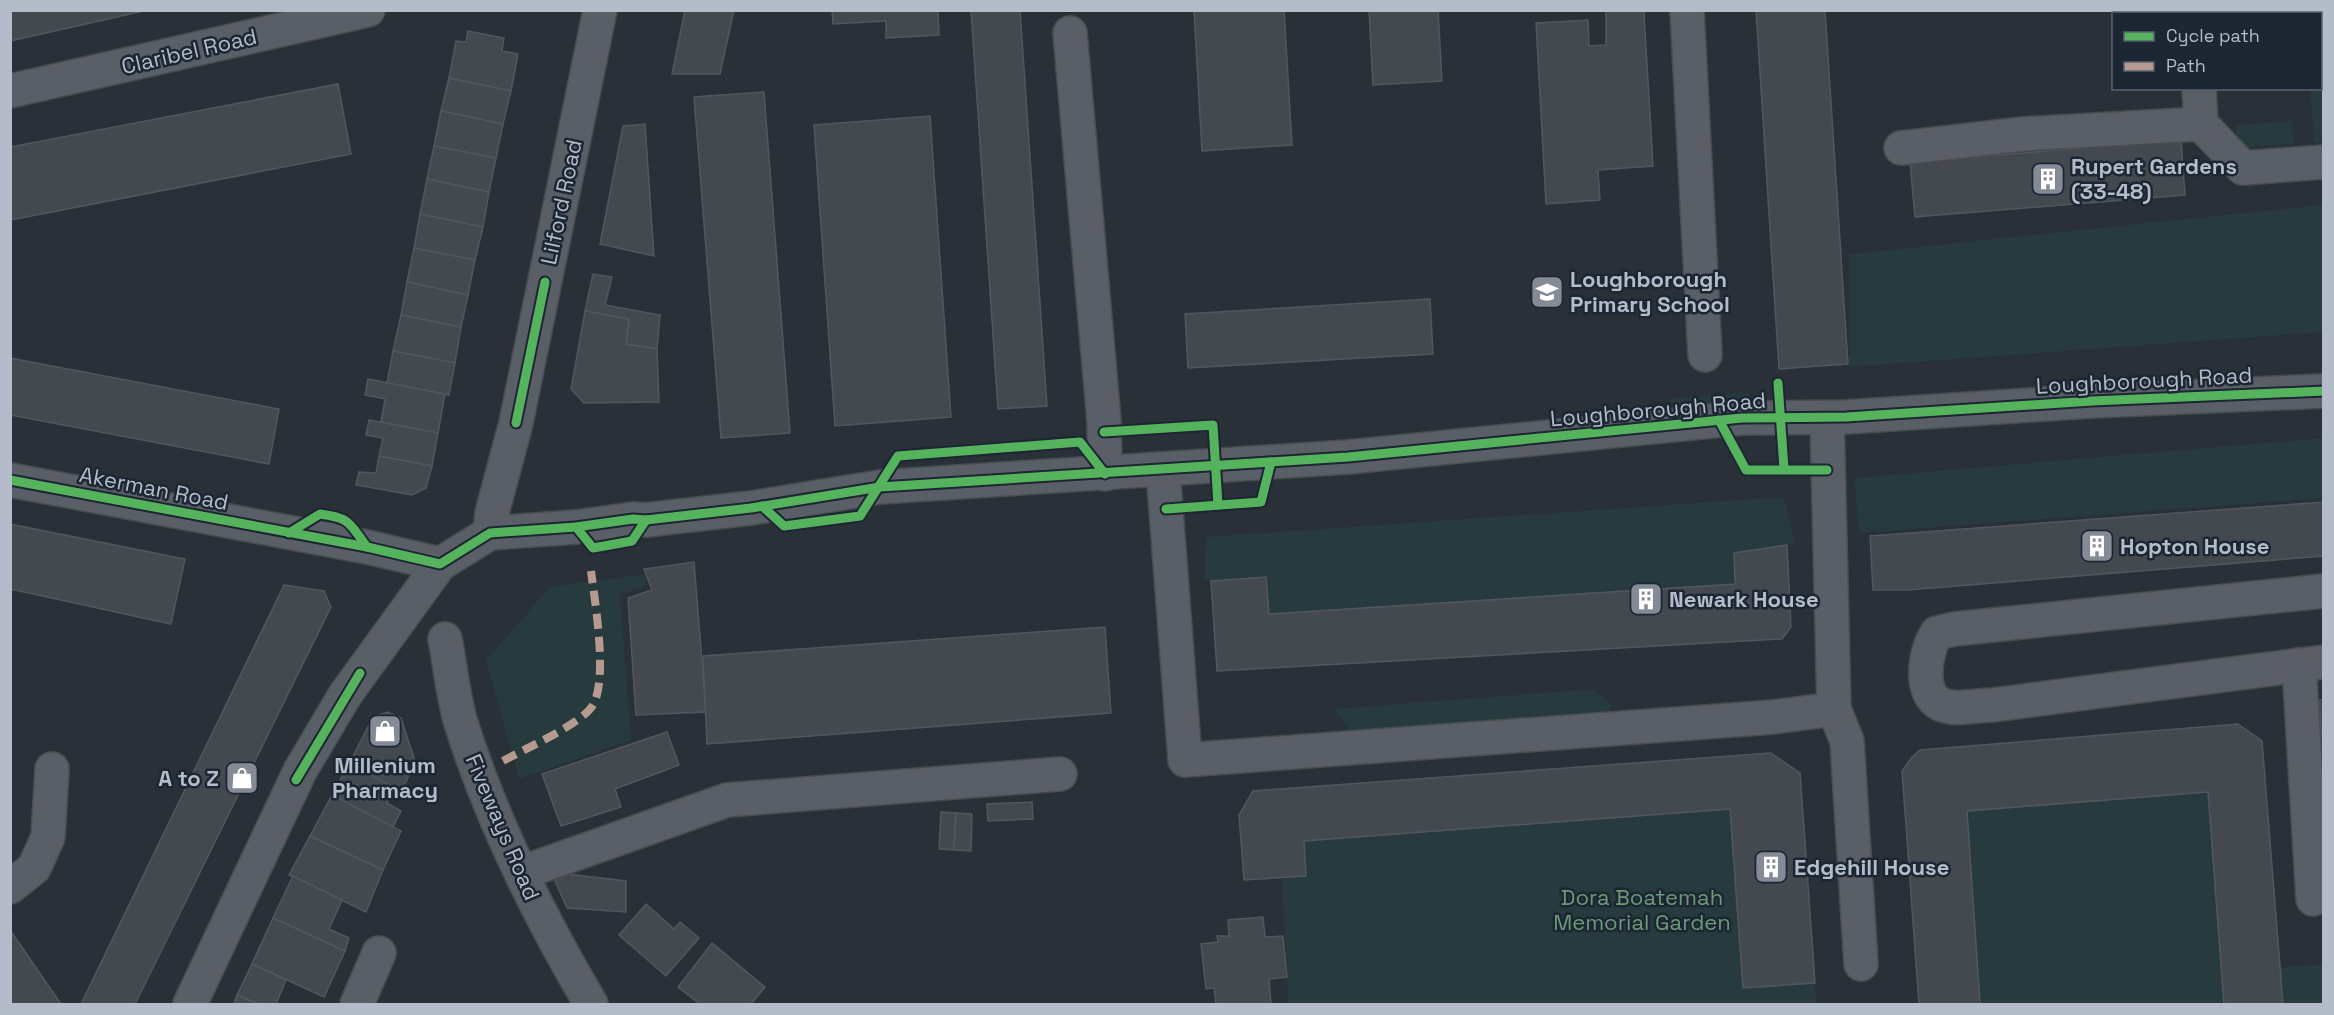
<svg xmlns="http://www.w3.org/2000/svg" width="2334" height="1015" viewBox="0 0 2334 1015" font-family="'Space Grotesk',sans-serif">
	<style>
		.green { fill: #273a3e }
		.building { fill: #444950; stroke: #52575f; stroke-width: 1.5 }
		.lines { fill: none; stroke-linecap: round; stroke-linejoin: round }
		.minor-casing { stroke: #484c53; stroke-width: 36 }
		.minor { stroke: #5a5e66; stroke-width: 33 }
		.quiet { stroke: #b69a8f; stroke-width: 8; stroke-dasharray: 15 8; stroke-linecap: butt }
		.cycleway-casing { stroke: #1d2633; stroke-width: 13 }
		.cycleway { stroke: #56b35d; stroke-width: 9 }
		.labels { text-anchor: middle; dominant-baseline: central; stroke-width: 5; stroke-linejoin: round; paint-order: stroke }
		.street-label { font-size: 22px; fill: #b4bcc9; stroke: #1d2633 }
		.poi-label { font-size: 22px; font-weight: bold; fill: #b4bcc9; stroke: #1d2633; text-anchor: start }
		.park-label { font-size: 22px; fill: #6b9a76; stroke: #1d2633 }
	</style>
	<rect width="100%" height="100%" fill="#2a3038"/>
	<g class="green">
		<polygon points="2211,11 2323,11 2323,37 2321,37 2320,14 2212,14"/>
		<polygon points="2321,62 2323,62 2323,142 2314,142 2310,89 2320,88"/>
		<polygon points="2292,121 2293,144 2238,148 2236,125"/>
		<polygon points="2322,205 2323,332 1849,367 1850,254"/>
		<polygon points="1749,393 1749,403 1677,410 1667,399"/>
		<polygon points="2323,438 2323,498 1859,533 1854,478"/>
		<polygon points="1784,497 1795,543 1735,553 1735,584 1269,614 1266,577 1205,581 1206,537"/>
		<polygon points="646,574 646,586 620,594 631,740 519,779 486,660 550,587"/>
		<polygon points="1593,689 1612,705 1597,726 1357,739 1334,709"/>
		<polygon points="2208,792 2224,1004 1980,1004 1967,811"/>
		<polygon points="1730,809 1743,988 1815,983 1816,1004 1288,1004 1282,878 1304,841"/>
		<polygon points="2323,964 2323,1004 2283,1004 2280,968"/>
	</g>
	<g class="building">
		<polygon points="10,10 148,10 10,41"/>
		<polygon points="685,10 734,10 720,74 672,74"/>
		<polygon points="832,10 938,10 939,35 886,38 886,21 833,24"/>
		<polygon points="971,10 1020,10 1047,406 998,409"/>
		<polygon points="1194,10 1284,10 1292,145 1202,151"/>
		<polygon points="1369,10 1438,10 1442,81 1373,85"/>
		<polygon points="1606,10 1646,10 1644,13 1653,166 1598,170 1600,200 1546,204 1536,23 1588,20 1589,46 1606,45"/>
		<polygon points="1756,10 1825,10 1848,364 1779,369"/>
		<polygon points="468,31 504,38 502,51 518,54 511,91 449,78 456,41 466,42"/>
		<polygon points="449,78 511,91 503,124 441,111"/>
		<polygon points="338,84 351,154 10,220 10,147"/>
		<polygon points="764,92 790,433 721,438 694,97"/>
		<polygon points="441,111 503,124 496,158 434,146"/>
		<polygon points="930,116 951,417 835,426 814,125"/>
		<polygon points="645,124 654,256 600,244 623,126"/>
		<polygon points="2181,140 2185,195 1915,217 1910,162"/>
		<polygon points="434,146 496,158 489,192 427,179"/>
		<polygon points="427,179 489,192 483,227 420,214"/>
		<polygon points="420,214 483,227 475,260 414,248"/>
		<polygon points="414,248 475,260 468,295 407,282"/>
		<polygon points="593,274 612,277 605,305 660,315 657,349 626,344 629,319 585,311"/>
		<polygon points="407,282 468,295 461,327 401,315"/>
		<polygon points="1430,299 1433,354 1188,368 1185,314"/>
		<polygon points="585,311 629,319 626,344 657,349 659,402 584,403 571,389"/>
		<polygon points="401,315 461,327 455,363 393,351"/>
		<polygon points="393,351 455,363 449,395 387,383"/>
		<polygon points="10,358 279,409 269,464 10,415"/>
		<polygon points="368,379 445,394 438,433 381,422 385,399 365,395"/>
		<polygon points="369,420 438,433 432,466 379,456 383,438 366,435"/>
		<polygon points="379,456 432,466 426,488 412,495 356,485 359,472 376,473"/>
		<polygon points="2324,502 2324,556 1907,590 1873,590 1870,536"/>
		<polygon points="10,524 185,559 171,624 10,589"/>
		<polygon points="1787,545 1791,627 1782,639 1217,671 1211,581 1266,577 1269,614 1735,584 1734,553"/>
		<polygon points="694,562 706,712 636,715 628,598 652,590 644,569"/>
		<polygon points="284,585 324,591 331,607 135,1004 81,1004"/>
		<polygon points="1105,627 1111,713 707,744 703,656"/>
		<polygon points="2319,700 2324,700 2324,770"/>
		<polygon points="387,712 401,718 418,770 411,771 401,792 349,764 373,717"/>
		<polygon points="2238,724 2262,741 2283,1004 2224,1004 2208,792 1967,811 1980,1004 1919,1004 1902,771 1912,757 1920,750"/>
		<polygon points="667,732 679,765 615,789 621,807 561,826 542,774"/>
		<polygon points="1771,753 1800,773 1815,983 1743,988 1730,809 1304,841 1306,876 1244,880 1239,815 1253,791"/>
		<polygon points="349,764 395,788 387,803 401,811 393,827 332,795"/>
		<polygon points="332,795 401,831 383,870 310,836"/>
		<polygon points="1032,802 1033,819 988,821 987,804"/>
		<polygon points="941,812 956,813 954,850 939,849"/>
		<polygon points="956,813 972,814 971,851 954,850"/>
		<polygon points="310,836 383,870 366,912 289,875"/>
		<polygon points="551,872 626,881 626,912 567,908"/>
		<polygon points="293,876 342,900 329,929 349,938 345,951 273,918"/>
		<polygon points="646,904 674,929 680,922 699,938 666,976 619,935"/>
		<polygon points="1263,917 1265,937 1283,936 1287,977 1269,979 1271,1004 1216,1004 1214,988 1206,989 1201,944 1218,942 1217,936 1229,936 1228,920"/>
		<polygon points="273,918 345,951 324,997 252,964"/>
		<polygon points="10,930 61,1004 10,1004"/>
		<polygon points="712,943 765,987 751,1004 700,1004 678,987"/>
		<polygon points="252,964 286,980 276,1004 259,1004 237,995"/>
		<polygon points="237,995 259,1004 234,1004"/>
	</g>
	<g class="lines">
		<g class="minor-casing">
			<g id="minor">
				<polyline points="1687,10 1705,355"/>
				<polyline points="2195,10 2196,14"/>
				<polyline points="1070,33 1104,421 1105,474"/>
				<polyline points="2199,88 2201,124 2243,168 2324,162"/>
				<polyline points="10,91 368,10"/>
				<polyline points="1901,148 2023,134 2201,124"/>
				<polyline points="1827,418 1834,709 1847,741 1861,964"/>
				<polyline points="1163,470 1185,760 1773,717 1834,709"/>
				<polyline points="10,480 367,547 440,564"/>
				<polyline points="490,533 492,513 516,423 600,10"/>
				<path d="M2324,591L1954,629L1937,633C1925,650 1916,699 1946,706C1959,710 1979,705 1993,705L2324,662"/>
				<path d="M445,639C450,665 453,694 460,720C491,820 538,914 591,1004"/>
				<polyline points="2299,665 2313,899"/>
				<polyline points="521,873 727,800 1060,774"/>
				<polyline points="10,887 34,868 48,837 52,769"/>
				<polyline points="190,1004 300,771 345,695 440,564 490,533 576,527 633,519 646,520 751,508 880,487 1348,457 1742,418 1846,417 2092,401 2324,391"/>
				<polyline points="357,1004 379,953"/>
			</g>
		</g>
		<use href="#minor" class="minor"/>
		<path class="quiet" d="M503,761C524,749 582,724 593,705C608,679 595,602 591,571"/>
		<g class="cycleway-casing">
			<g id="cycleway">
				<polyline points="1778,383 1784,469"/>
				<polyline points="1719,420 1746,470 1827,470"/>
				<polyline points="516,423 545,282"/>
				<polyline points="1104,432 1213,425 1218,505"/>
				<polyline points="10,480 367,547 440,564 490,533 576,527 633,519 646,520 751,508 880,487 1348,457 1742,418 1846,417 2092,401 2324,391"/>
				<polyline points="762,506 784,526 860,516 898,456 1080,442 1105,474"/>
				<polyline points="1166,509 1261,502 1271,462"/>
				<polyline points="576,527 593,548 632,541 646,520"/>
				<path d="M289,533L320,514C351,518 349,523 367,547"/>
				<polyline points="296,780 360,673"/>
			</g>
		</g>
		<use href="#cycleway" class="cycleway"/>
	</g>
	<defs>
		<g id="building-square" transform="scale(1.725)"><rect x="-9" y="-9" width="18" height="18" rx="4" fill="#848b96" stroke="#1d2633"/><path d="M-4-6H4V6H1V3H-1V6H-4ZM-2.5-4.3h1.7v1.8h-1.7ZM.8-4.3h1.7v1.8H.8ZM-2.5-1h1.7V.8h-1.7ZM.8-1h1.7V.8H.8Z" fill="#fff"/></g>
		<g id="school-square" transform="scale(1.725)"><rect x="-9" y="-9" width="18" height="18" rx="4" fill="#848b96" stroke="#1d2633"/><path d="M0-5L7-2L0 1L-7-2ZM-4 1L0 2.5L4 1V4Q0 6-4 4Z" fill="#fff"/></g>
		<g id="shop-square" transform="scale(1.725)"><rect x="-9" y="-9" width="18" height="18" rx="4" fill="#848b96" stroke="#1d2633"/><path d="M-5-2.5h2.3a2.7 3.5 0 0 1 5.4 0H5L5.5 6h-11ZM-1.5-2.5h3a1.5 2.3 0 0 0-3 0Z" fill="#fff"/></g>
	</defs>
	<g fill-rule="evenodd">
		<use href="#building-square" x="2048" y="179"/>
		<use href="#school-square" x="1547" y="292"/>
		<use href="#building-square" x="2097" y="546"/>
		<use href="#building-square" x="1646" y="599"/>
		<use href="#shop-square" x="385" y="731"/>
		<use href="#shop-square" x="242" y="778"/>
		<use href="#building-square" x="1771" y="867"/>
	</g>
	<g class="labels">
		<g class="street-label">
			<text transform="translate(189 51) rotate(-13)">Claribel Road</text>
			<text transform="translate(561 202) rotate(-78)">Lilford Road</text>
			<text transform="translate(2144 380) rotate(-3)">Loughborough Road</text>
			<text transform="translate(1658 409) rotate(-5)">Loughborough Road</text>
			<text transform="translate(154 488) rotate(11)">Akerman Road</text>
			<text transform="translate(503 827) rotate(67)">Fiveways Road</text>
		</g>
		<g class="poi-label">
			<text x="2071" y="166">Rupert Gardens<tspan x="2071" dy="25">(33-48)</tspan></text>
			<text x="1570" y="279">Loughborough<tspan x="1570" dy="25">Primary School</tspan></text>
			<text x="2120" y="546">Hopton House</text>
			<text x="1669" y="599">Newark House</text>
			<text x="385" y="765" text-anchor="middle">Millenium<tspan x="385" dy="25">Pharmacy</tspan></text>
			<text x="219" y="778" text-anchor="end">A to Z</text>
			<text x="1794" y="867">Edgehill House</text>
		</g>
		<g class="park-label">
			<text x="1642" y="897">Dora Boatemah<tspan x="1642" dy="25">Memorial Garden</tspan></text>
		</g>
	</g>
	<rect width="2334" height="1015" fill="none" stroke="#b4bcc9" stroke-width="24"/>
	<rect x="2112" y="12" width="210" height="78" fill="#1d2633" stroke="#59626f" stroke-width="1.5"/>
	<rect x="2124" y="32" width="30" height="9" fill="#56b35d" stroke="#59626f" stroke-width="1.5"/>
	<text x="2166" y="42" font-size="18" fill="#b4bcc9">Cycle path</text>
	<rect x="2124" y="62" width="30" height="9" fill="#b69a8f" stroke="#59626f" stroke-width="1.5"/>
	<text x="2166" y="72" font-size="18" fill="#b4bcc9">Path</text>
</svg>
